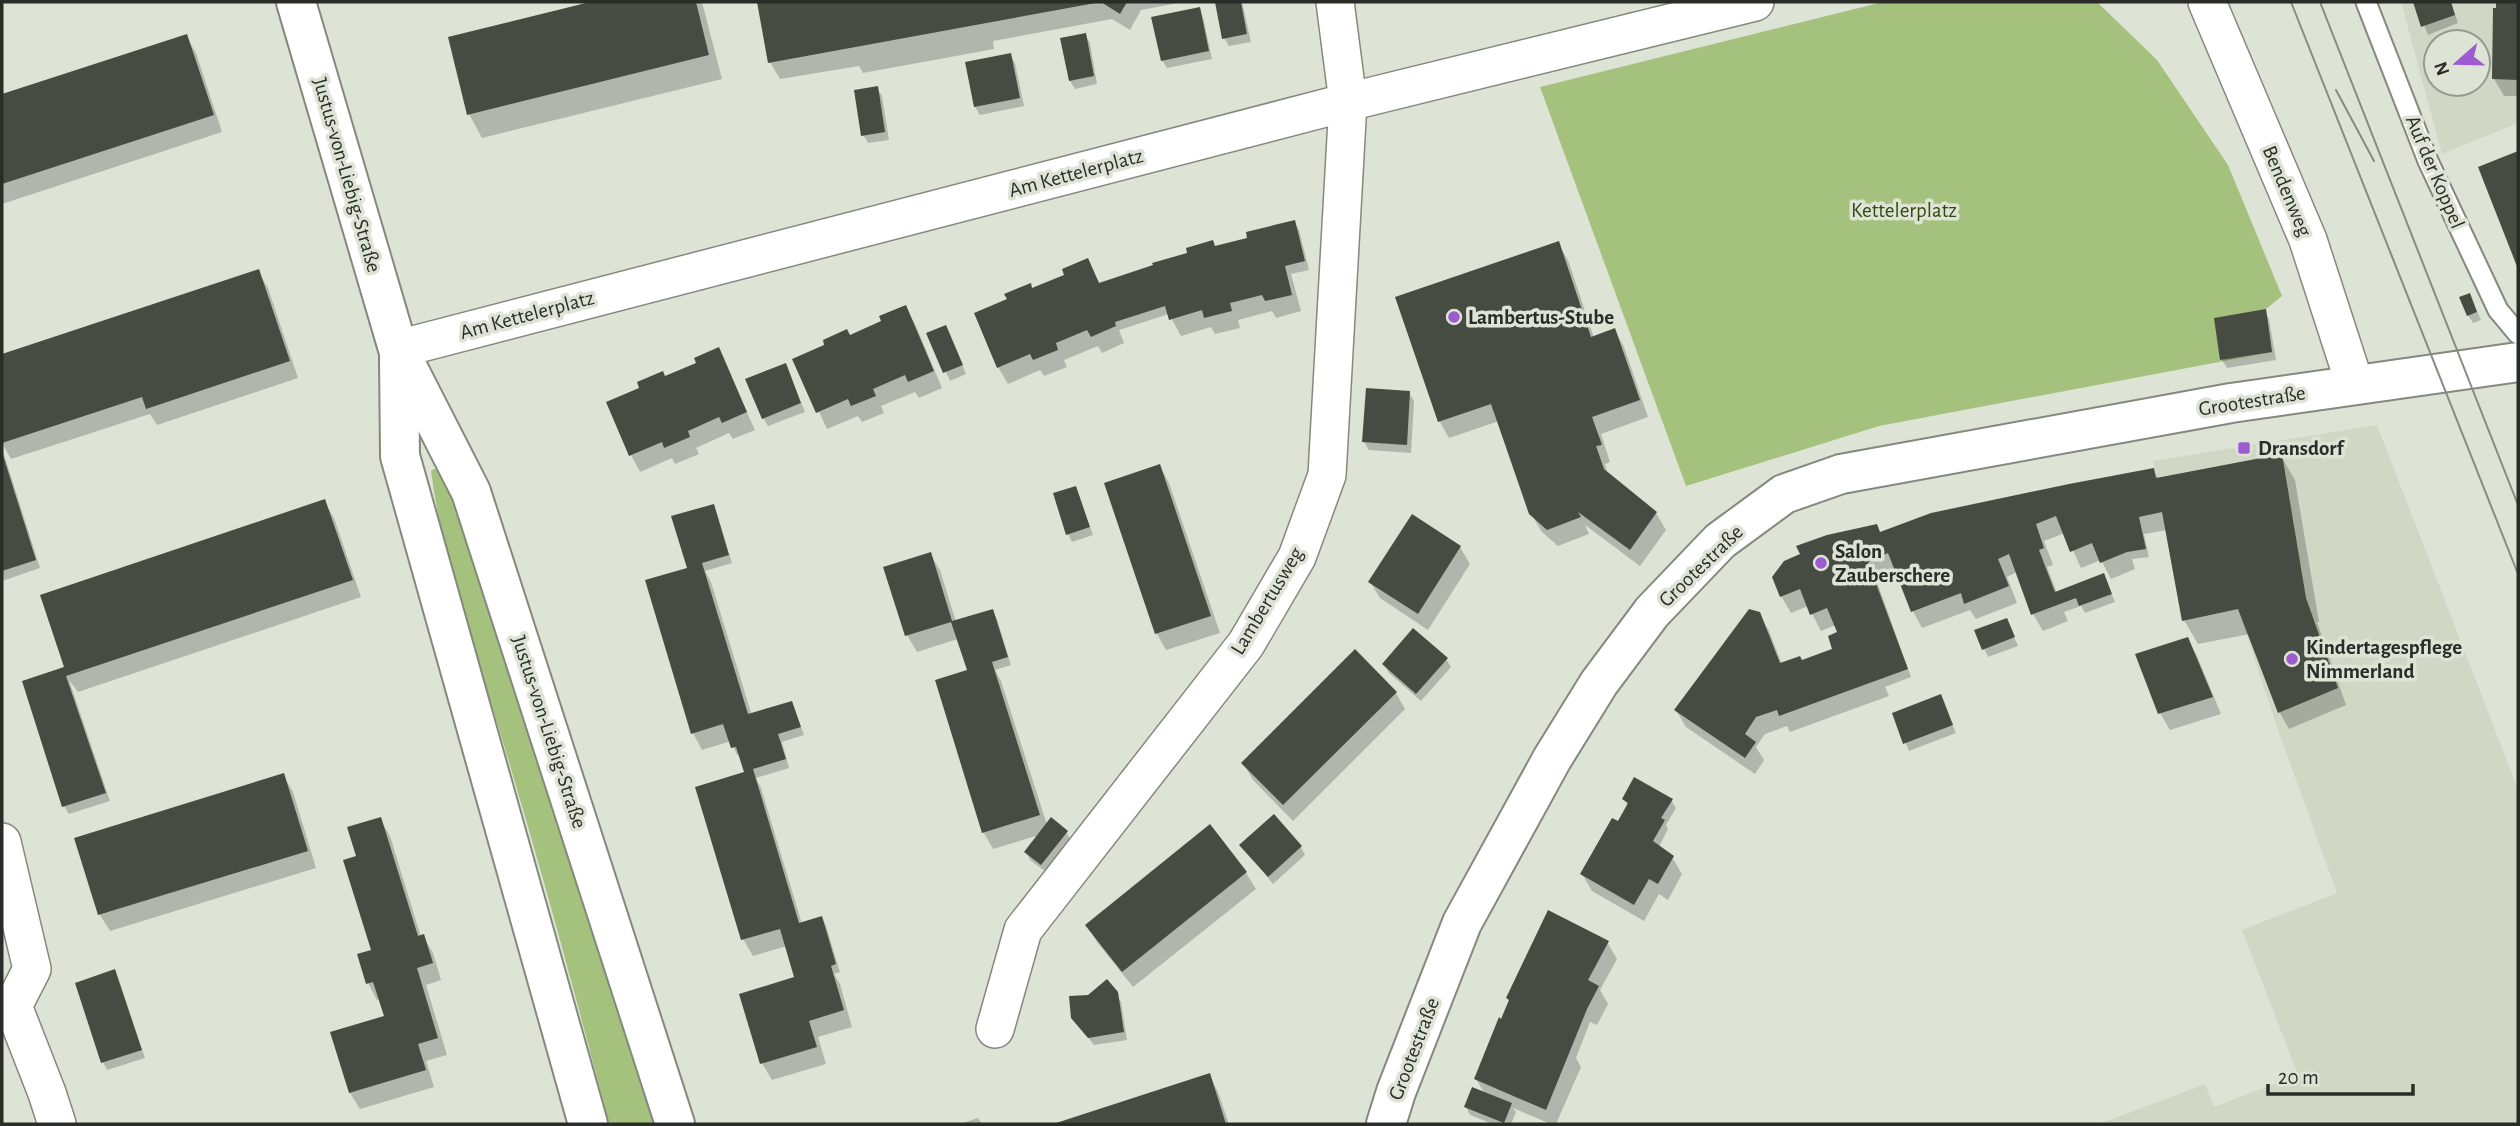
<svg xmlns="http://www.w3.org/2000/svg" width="2520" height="1126" viewBox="0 0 2520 1126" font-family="'Alegreya Sans',sans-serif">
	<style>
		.built { fill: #d0d8c5; fill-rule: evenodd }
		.green { fill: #a4c17d }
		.shadow { fill: #0003 }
		.building { fill: #474c42 }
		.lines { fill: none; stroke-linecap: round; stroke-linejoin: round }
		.service-casing { stroke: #83897c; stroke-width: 23 }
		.minor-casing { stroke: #83897c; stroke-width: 40 }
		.tertiary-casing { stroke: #83897c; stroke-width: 42 }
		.secondary-casing { stroke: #83897c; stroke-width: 42 }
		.service { stroke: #fff; stroke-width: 19 }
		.minor { stroke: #fff; stroke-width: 37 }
		.tertiary { stroke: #fff; stroke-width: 38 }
		.secondary { stroke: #fff; stroke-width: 38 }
		.tram { stroke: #878b82; stroke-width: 2 }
		.poi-dot { fill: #9c5bd1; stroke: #dde4d6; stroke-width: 2.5 }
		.labels { text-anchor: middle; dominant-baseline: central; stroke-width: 7; stroke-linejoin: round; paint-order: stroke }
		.street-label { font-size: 21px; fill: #2a2c27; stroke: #dde4d6 }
		.park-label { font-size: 21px; fill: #33480f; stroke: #dde4d6 }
		.poi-label { font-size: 21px; font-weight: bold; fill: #2a2c27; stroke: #dde4d6; text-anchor: start }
	</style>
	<rect width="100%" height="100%" fill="#dde4d6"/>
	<g class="built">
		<path d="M2401,2H2518V123L2442,154ZM2436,42H2478V84H2436Z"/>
		<polygon points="2377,425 2518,789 2518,1124 2099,1124 2205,1084 2214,1107 2298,1075 2242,930 2337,893 2279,733 2238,609 2182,621 2153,461"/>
	</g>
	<g class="green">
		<polygon points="1883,2 2097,2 2157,60 2228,165 2282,296 2266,309 2272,352 1879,426 1686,486 1540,87"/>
		<path d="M434,469H439L446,474L656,1124H609C576,996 541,868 503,742C477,653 443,563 431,471Z"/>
	</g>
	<g class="shadow">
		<polygon points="598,2 702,2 722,79 482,138 469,114 450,38"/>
		<polygon points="759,2 1184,2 1141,10 1130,30 1112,19 993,41 994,49 863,73 859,66 780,79 770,62"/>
		<polygon points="1217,2 1242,2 1251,42 1229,46 1224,38"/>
		<polygon points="2415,2 2451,2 2458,23 2428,35"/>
		<polygon points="2498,2 2518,2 2518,96 2504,96 2494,79"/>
		<polygon points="1199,9 1203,17 1212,59 1167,68 1162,60"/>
		<polygon points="1085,35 1090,43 1097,84 1075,89 1070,81"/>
		<polygon points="186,36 196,53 222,132 2,204 2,96"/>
		<polygon points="1010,55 1015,63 1024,106 980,115 975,107 967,63"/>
		<polygon points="877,88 882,96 889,140 868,143 863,135"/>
		<polygon points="2518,153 2518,265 2481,168"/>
		<polygon points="1294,222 1299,230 1309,270 1291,274 1301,311 1276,318 1272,311 1238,320 1240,328 1215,334 1211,327 1181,336 1169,314 1119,330 1124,343 1102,353 1098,346 1064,360 1067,367 1044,376 1040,370 1008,384 998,367 1032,290 1066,276 1087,260 1100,284 1215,247 1249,239"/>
		<polygon points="1558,244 1568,260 1594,338 1615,330 1624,347 1648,417 1601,434 1610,462 1605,464 1608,475 1656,513 1666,530 1640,566 1585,525 1589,534 1558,546 1541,531 1531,513 1499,421 1449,438 1440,422 1397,298"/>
		<polygon points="258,271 268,288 298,378 157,425 150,414 11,459 2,443 2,356"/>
		<polygon points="2470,295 2481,320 2473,323 2468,315"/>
		<polygon points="905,307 915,324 942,388 919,398 915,392 881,406 884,413 862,422 858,416 827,429 795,360 884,322"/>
		<polygon points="2265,311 2269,319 2276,360 2227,368 2222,360"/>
		<polygon points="946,327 966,374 950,381 929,334"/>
		<polygon points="718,349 755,430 733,439 729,433 696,448 699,454 675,464 672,458 640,472 631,455 665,378 698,364"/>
		<polygon points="785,365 805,412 768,426 763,418"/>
		<polygon points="1409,393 1414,401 1411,453 1369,450 1364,442"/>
		<polygon points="2,448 40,568 2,581"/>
		<polygon points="2281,456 2295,480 2319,622 2317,622 2346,705 2289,729 2280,713 2250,634 2198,644 2184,620 2167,530 2144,534 2149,557 2132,559 2135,569 2111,579 2101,560 2081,568 2065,533 2044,541 2053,565 2047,567 2057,593 2104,575 2115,602 2085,613 2081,606 2064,612 2068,621 2043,631 2033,614 2017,572 2007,577 2017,603 1976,619 1970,610 1922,628 1913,611 1897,570 1876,579 1911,677 1885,687 1889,696 1790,732 1787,726 1765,734 1756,747 1764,760 1755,774 1686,727 1676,710 1759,614 1769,631 1782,664 1802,662 1835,650 1839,633 1836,625 1821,631 1808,606 1791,613 1781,596 1877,526 1881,534 2153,470 2159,480"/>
		<polygon points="1160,466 1169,483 1220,633 1166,650 1157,634 1106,484"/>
		<polygon points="1075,488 1093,535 1072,542 1068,534"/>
		<polygon points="324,501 334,518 361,597 78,692 69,680 110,801 69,814 64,806 66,668"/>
		<polygon points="713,506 717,514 732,563 705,571 711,582 752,716 792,703 804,735 782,742 789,768 756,778 761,788 802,924 822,918 826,926 840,972 834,974 840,984 852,1027 818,1037 826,1064 772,1080 762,1063 797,978 787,946 753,956 743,939 746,773 740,754 737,755 731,741 702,750 693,733 690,569"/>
		<polygon points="1460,547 1470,564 1428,630 1380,598 1370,582"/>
		<polygon points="930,554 940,570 956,622 992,611 997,619 1011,665 995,670 1001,681 1047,825 1066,832 1071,840 1046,872 1030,860 1026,852 1039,835 993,849 984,833 937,681 969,671 958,639 917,652 907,635"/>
		<polygon points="2010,628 2018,646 1988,657 1976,631"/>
		<polygon points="2187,639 2197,656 2221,714 2170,730 2160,713 2137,655"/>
		<polygon points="1446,659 1451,667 1421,701 1389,673 1384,664"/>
		<polygon points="1396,693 1405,709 1293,821 1253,780 1243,763"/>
		<polygon points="1940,696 1956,733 1909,751 1894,714"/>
		<polygon points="283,775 293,792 316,868 110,931 100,915 76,839"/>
		<polygon points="1624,799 1671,800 1676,808 1666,825 1668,829 1659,847 1672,857 1682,874 1668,900 1659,894 1644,921 1592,891 1582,874 1628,806"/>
		<polygon points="380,819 390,836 421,937 423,936 433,953 441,980 426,985 447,1055 426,1061 434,1087 360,1109 350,1093 332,1033 386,1017 380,999 377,1000 368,983 373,951 358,858"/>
		<polygon points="1242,845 1301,847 1305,855 1273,884"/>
		<polygon points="1246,873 1256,889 1133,987 1097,942 1087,925"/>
		<polygon points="1607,942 1617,959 1600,990 1608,1004 1597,1025 1590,1022 1576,1058 1581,1067 1556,1124 1551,1124 1513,1108 1516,1112 1511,1124 1493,1124 1470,1115 1466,1107 1485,1094 1476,1079 1502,1021"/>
		<polygon points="115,971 145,1058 107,1070 103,1062"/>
		<polygon points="1116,993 1121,1002 1127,1040 1094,1045 1073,1018"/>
		<polygon points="1209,1075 1218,1092 1229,1124 1058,1124"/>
		<polygon points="978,1118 982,1124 960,1124"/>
	</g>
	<g class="building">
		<polygon points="590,2 696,2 709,55 467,115 448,37"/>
		<polygon points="757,2 1127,2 1120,14 1101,2 768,63"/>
		<polygon points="1215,2 1241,2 1247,34 1222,39"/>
		<polygon points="2413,2 2451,2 2455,15 2421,27"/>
		<polygon points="2496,2 2518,2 2518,80 2492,79 2493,8 2496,8"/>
		<polygon points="1200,7 1209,51 1161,61 1151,17"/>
		<polygon points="1086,33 1094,76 1069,81 1060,38"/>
		<polygon points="187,34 214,115 2,184 2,94"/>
		<polygon points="1011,53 1020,98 974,107 965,62"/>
		<polygon points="878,86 885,132 861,136 854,90"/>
		<polygon points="2518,151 2518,269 2478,167"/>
		<polygon points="1295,220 1305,261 1285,266 1292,295 1265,301 1262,295 1230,303 1232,311 1204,318 1202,310 1169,320 1165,306 1115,322 1116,326 1091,337 1087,330 1056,343 1058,350 1033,360 1030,354 997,368 974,313 1007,299 1004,294 1031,283 1032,288 1064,275 1062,269 1088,258 1099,283 1153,265 1152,263 1187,253 1186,248 1213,240 1215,246 1247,238 1246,232"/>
		<polygon points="1559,241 1591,337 1615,328 1640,400 1592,417 1602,445 1596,446 1604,469 1657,512 1630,550 1578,512 1581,517 1547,530 1529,514 1491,404 1438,422 1395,297"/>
		<polygon points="259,269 290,361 146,409 142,397 2,443 2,354"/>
		<polygon points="2470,293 2477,312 2467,316 2459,297"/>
		<polygon points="906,305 934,371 908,382 905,375 873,389 876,396 851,406 848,399 816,413 792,359 824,345 823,340 847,329 850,335 881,321 879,316"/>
		<polygon points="2266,309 2272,352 2220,360 2214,318"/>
		<polygon points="946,325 963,365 943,373 926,333"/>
		<polygon points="719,347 747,412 722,423 719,417 688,431 690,437 664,448 662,442 629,456 606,402 639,388 637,382 663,371 665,376 696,363 694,358"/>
		<polygon points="786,363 801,403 762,419 745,379"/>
		<polygon points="1366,388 1410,391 1407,445 1362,442"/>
		<polygon points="2,452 36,560 2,571"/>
		<polygon points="2282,454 2306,598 2338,688 2278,713 2238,609 2182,621 2162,512 2139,517 2146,549 2127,552 2100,563 2092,543 2070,552 2056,516 2036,524 2044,548 2039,550 2055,592 2104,573 2112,594 2079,606 2076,598 2031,615 2009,554 1998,559 2009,586 1964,604 1961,593 1911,612 1888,553 1868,562 1908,669 1779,716 1777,710 1756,717 1745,734 1756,742 1745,758 1674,710 1749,609 1760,612 1780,663 1800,656 1802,660 1832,649 1828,636 1837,632 1827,608 1810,615 1800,589 1780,597 1772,577 1784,561 1800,554 1796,546 1827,535 1877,524 1880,532 1931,513 2069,484 2154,468 2156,478"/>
		<polygon points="1160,464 1211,616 1155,634 1104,483"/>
		<polygon points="1076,486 1090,527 1066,535 1053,493"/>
		<polygon points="325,499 353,580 66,676 106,793 62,807 22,681 64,667 40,595"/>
		<polygon points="714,504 729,555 702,563 748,714 792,701 801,727 778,734 786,759 753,769 799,923 822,916 836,964 831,966 844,1010 809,1021 817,1047 760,1064 739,994 794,977 780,929 741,940 695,787 744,772 736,747 731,748 723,724 691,734 645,580 687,568 671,516"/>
		<polygon points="1412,514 1461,546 1418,614 1368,582"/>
		<polygon points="931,552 952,621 993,609 1008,657 992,662 1040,815 982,833 935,680 967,670 951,622 905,636 883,567"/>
		<polygon points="2007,618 2015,637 1982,650 1974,630"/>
		<polygon points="1413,628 1448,658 1416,694 1382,664"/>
		<polygon points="2188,637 2213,697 2158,714 2135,654"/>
		<polygon points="1355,649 1397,692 1283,805 1241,763"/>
		<polygon points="1941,694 1953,725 1903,744 1892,713"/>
		<polygon points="284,773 308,851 98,915 74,838"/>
		<polygon points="1634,777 1673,799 1661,818 1665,820 1653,841 1674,856 1658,884 1649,879 1634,905 1580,874 1612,818 1618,821 1628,803 1622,799"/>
		<polygon points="1274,814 1302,846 1268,877 1239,845"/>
		<polygon points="381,817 418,936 424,934 433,963 417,968 438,1038 418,1044 426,1070 349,1093 330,1032 384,1016 373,982 366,984 357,954 371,950 343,860 356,856 347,827"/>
		<polygon points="1051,817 1068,831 1041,865 1024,852"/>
		<polygon points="1210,824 1247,872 1122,972 1085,925"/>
		<polygon points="1548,910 1609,941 1588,980 1599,986 1587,1009 1546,1110 1474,1079 1499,1017 1501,1019 1509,1000 1506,998"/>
		<polygon points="115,969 142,1050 101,1063 75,983"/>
		<polygon points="1107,979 1118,992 1124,1032 1088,1038 1071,1018 1069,996 1088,995"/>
		<polygon points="1210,1073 1226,1124 1053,1124"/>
		<polygon points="1472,1087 1512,1103 1504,1123 1464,1107"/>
	</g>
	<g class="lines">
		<g class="service-casing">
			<polyline id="service" points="2366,2 2428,161 2498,310 2518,334"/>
		</g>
		<g class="minor-casing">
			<g id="minor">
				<polyline points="2207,2 2308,240 2355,385"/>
				<polyline points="398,349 1348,102 1755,2"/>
				<polyline points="2,842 32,969 13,1006 2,1013"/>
				<polyline points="13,1006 47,1093 57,1124"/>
				<polyline points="995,1029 1023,930 1246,644 1297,557 1327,475 1348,102 1335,2"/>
			</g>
		</g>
		<g class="tertiary-casing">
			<polyline id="tertiary" points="1386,1124 1396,1092 1462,923 1552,759 1599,683 1652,612 1720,541 1784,494 1841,474 2231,403 2518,362"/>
		</g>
		<g class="secondary-casing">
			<g id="secondary">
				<polyline points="296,2 398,349 471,492 675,1124"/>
				<polyline points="399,358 400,456 588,1124"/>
			</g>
		</g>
		<use href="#service" class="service"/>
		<use href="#minor" class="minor"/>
		<use href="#tertiary" class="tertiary"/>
		<use href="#secondary" class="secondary"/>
		<g class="tram">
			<polyline points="2291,2 2518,574"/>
			<polyline points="2320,2 2518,505"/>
			<polyline points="2336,90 2374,161"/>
		</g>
	</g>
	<g class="poi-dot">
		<circle cx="1454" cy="317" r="7"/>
		<rect x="2237" y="441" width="14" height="14" rx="3.5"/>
		<circle cx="1821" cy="563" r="7"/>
		<circle cx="2292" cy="659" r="7"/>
	</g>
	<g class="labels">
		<g class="street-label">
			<text transform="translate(2435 172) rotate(67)">Auf der Koppel</text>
			<text transform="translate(1076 173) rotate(-15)">Am Kettelerplatz</text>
			<text transform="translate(347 175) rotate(74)">Justus-von-Liebig-Straße</text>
			<text transform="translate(2287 191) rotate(67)">Bendenweg</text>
			<text transform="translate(527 315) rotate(-15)">Am Kettelerplatz</text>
			<text transform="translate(2252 401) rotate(-9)">Grootestraße</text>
			<text transform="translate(1701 566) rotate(-44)">Grootestraße</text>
			<text transform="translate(1267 601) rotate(-59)">Lambertusweg</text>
			<text transform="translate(549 732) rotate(72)">Justus-von-Liebig-Straße</text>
			<text transform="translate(1414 1049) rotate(-69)">Grootestraße</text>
		</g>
		<g class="park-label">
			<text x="1904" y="210">Kettelerplatz</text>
		</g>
		<g class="poi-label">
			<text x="1468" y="317">Lambertus-Stube</text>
			<text x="2258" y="448">Dransdorf</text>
			<text x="1835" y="551">Salon<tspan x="1835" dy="24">Zauberschere</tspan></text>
			<text x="2306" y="647">Kindertagespflege<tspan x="2306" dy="24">Nimmerland</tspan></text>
		</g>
	</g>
	<rect width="2520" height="1126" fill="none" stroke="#2a2c27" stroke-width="7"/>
	<g transform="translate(2457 63) rotate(250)"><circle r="33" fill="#dde4d6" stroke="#959a90" stroke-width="2"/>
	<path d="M0-5L12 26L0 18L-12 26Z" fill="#9c5bd1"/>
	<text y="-10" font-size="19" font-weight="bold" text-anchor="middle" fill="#2a2c27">N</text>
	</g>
	<path d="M2268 1084v10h145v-10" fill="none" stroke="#2a2c27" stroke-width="3.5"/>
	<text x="2278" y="1084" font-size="21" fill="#2a2c27" stroke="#dde4d6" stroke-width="5" paint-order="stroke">20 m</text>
</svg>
